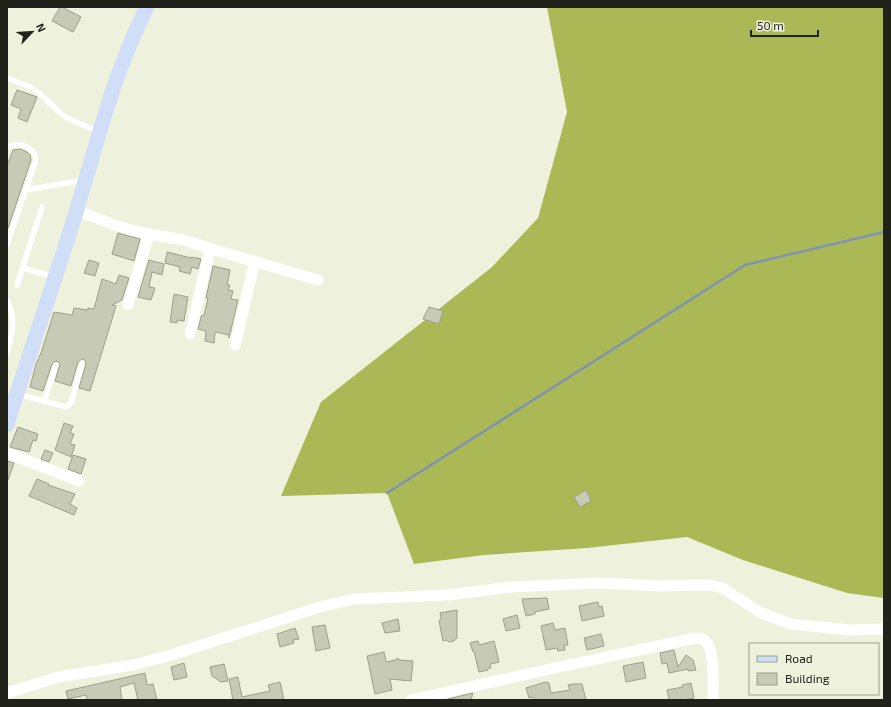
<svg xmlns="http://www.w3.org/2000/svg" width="891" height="707" viewBox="0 0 891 707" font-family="'Exo 2',sans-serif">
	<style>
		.forest { fill: #aab856 }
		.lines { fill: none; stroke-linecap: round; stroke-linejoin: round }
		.stream { stroke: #8093b3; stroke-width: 2.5 }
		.building { fill: #c7cbb6; stroke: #9b9f8b }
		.lane { stroke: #fff; stroke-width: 5.5 }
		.street { stroke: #fff; stroke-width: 11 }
		.secondary { stroke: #d0def8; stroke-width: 15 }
	</style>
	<rect width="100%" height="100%" fill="#eef2dc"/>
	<polygon class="forest" points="547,7 884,7 884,598 847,593 743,560 687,537 587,548 484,555 414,564 387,493 281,496 321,402 492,267 538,218 567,112"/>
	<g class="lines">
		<polyline class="stream" points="387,493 745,265 884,232"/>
	</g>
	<g class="building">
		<polygon points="60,7 62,7 81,17 73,32 52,21"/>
		<polygon points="17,90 37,97 27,122 18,118 21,109 11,105"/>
		<polygon points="20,149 27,152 30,155 31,160 8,228 7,228 7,166 13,150"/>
		<polygon points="118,233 140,239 134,261 112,254"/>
		<polygon points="167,252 191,258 191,257 201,259 198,269 192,267 190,274 179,271 180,267 165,263"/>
		<polygon points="89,260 99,263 95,276 84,273"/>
		<polygon points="149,260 164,264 162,275 152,272 149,287 155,288 151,300 138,297"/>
		<polygon points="213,266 230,270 227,285 230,285 228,290 233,291 231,299 238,300 229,338 229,335 215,332 214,343 205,341 206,331 198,329 201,317 202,315 204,316 208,298 206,298"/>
		<polygon points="119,275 129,278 122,300 112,305 116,306 90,391 79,388 86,364 85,360 83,359 78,362 71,386 55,381 60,364 59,362 56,361 52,364 43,391 30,387 36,364 41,353 54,312 72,315 74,308 88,310 88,308 94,309 102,279 116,284"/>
		<polygon points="174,294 188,297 184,321 177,320 177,323 170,322"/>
		<polygon points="429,307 443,311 439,324 423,319"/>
		<polygon points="64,423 73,426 70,433 74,434 70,444 75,445 71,457 55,450"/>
		<polygon points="18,427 38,434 36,441 33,440 29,452 10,447"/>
		<polygon points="45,450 53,453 49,462 41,459"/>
		<polygon points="73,455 86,459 81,474 68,469"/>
		<polygon points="7,461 14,463 8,480 7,480"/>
		<polygon points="37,479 49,484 48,485 75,494 70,504 77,508 74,515 29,496"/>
		<polygon points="586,490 591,501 580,507 574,497"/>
		<polygon points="547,598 549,609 535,612 535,614 526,616 522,599"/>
		<polygon points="598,602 599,607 602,606 604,616 582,621 579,606"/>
		<polygon points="457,610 457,638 454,641 449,642 446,640 443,641 439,621 441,618 440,613"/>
		<polygon points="517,615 520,628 506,631 503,619"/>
		<polygon points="398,619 400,631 385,633 382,623"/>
		<polygon points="553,623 555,630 565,628 568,645 564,645 565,650 558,651 557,648 546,650 541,626"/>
		<polygon points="325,625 330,648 316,651 312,627"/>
		<polygon points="295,628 299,639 293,640 294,643 280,647 277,634"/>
		<polygon points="601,634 604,646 587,650 584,638"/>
		<polygon points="478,641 479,645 494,641 499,662 490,664 491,668 488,668 488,670 479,672 474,651 473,652 470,643"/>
		<polygon points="674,650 678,667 686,655 693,660 696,670 688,671 688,669 669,673 667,663 662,664 660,653"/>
		<polygon points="384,652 386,662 395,660 398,658 399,660 413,661 411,681 390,679 392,690 375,694 367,656"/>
		<polygon points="643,662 646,678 626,682 623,666"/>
		<polygon points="184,663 187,677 174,680 171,667"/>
		<polygon points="224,664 228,681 221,682 212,676 210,667"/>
		<polygon points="145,673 147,685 153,684 157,700 138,700 134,683 120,687 122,700 87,700 86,695 68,699 66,691"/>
		<polygon points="238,677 242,697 270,691 268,685 280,682 284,700 233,700 229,679"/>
		<polygon points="545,682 549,683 551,693 570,690 568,685 573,684 582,684 586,700 534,700 533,697 529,698 526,688"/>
		<polygon points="691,683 694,698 684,700 669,700 667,690 683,687 682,685"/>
		<polygon points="473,693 471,700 448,700 448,699"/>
	</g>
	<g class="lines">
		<g class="lane">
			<polyline points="7,78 28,86 38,92 61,114 69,119 99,132"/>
			<path d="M7,148C14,143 27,144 32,151C35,153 35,157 36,160L7,244"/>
			<polyline points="26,190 85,180"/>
			<polyline points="23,268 54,277"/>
			<polyline points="17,285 42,207"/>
			<path d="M7,301C17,318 12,335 7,353"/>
			<polyline points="17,394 66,407 71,403 82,363"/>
			<polyline points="44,402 56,365"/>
		</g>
		<g class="street">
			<polyline points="76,210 109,223 127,229 149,234 184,240 215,250 318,280"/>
			<polyline points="128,305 149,234"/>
			<polyline points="190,334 210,249"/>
			<polyline points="235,345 255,261"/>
			<polyline points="7,453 79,481"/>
			<polyline points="7,693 58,677 133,665 171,655 320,607 354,599 448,595 511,587 598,583 660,586 710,585 723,588 759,612 791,624 849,630 884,629"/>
			<path d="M411,700L564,666L696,638C701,638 705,640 707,643C715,654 713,686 713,700"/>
		</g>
		<path class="secondary" d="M7,425C29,354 54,283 76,212C97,143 114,72 147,7"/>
	</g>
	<rect width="891" height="707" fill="none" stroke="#21221a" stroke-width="16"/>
	<rect x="749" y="643" width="130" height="52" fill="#eef2dc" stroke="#9c9f8e"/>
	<rect x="757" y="656" width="20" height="6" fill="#d0def8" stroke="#9c9f8e"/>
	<text x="785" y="663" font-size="12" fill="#21221a">Road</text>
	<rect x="757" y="673" width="20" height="12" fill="#c7cbb6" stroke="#9c9f8e"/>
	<text x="785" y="683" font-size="12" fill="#21221a">Building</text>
	<g transform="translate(32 32) rotate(65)" stroke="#eef2dc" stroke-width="3" paint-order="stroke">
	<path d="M0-3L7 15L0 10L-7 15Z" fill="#21221a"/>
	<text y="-6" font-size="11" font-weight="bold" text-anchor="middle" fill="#21221a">N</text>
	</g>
	<path d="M751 30v6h67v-6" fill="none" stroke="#21221a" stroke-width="2"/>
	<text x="757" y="30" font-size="12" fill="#21221a" stroke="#eef2dc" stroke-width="3" paint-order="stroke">50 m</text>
</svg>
